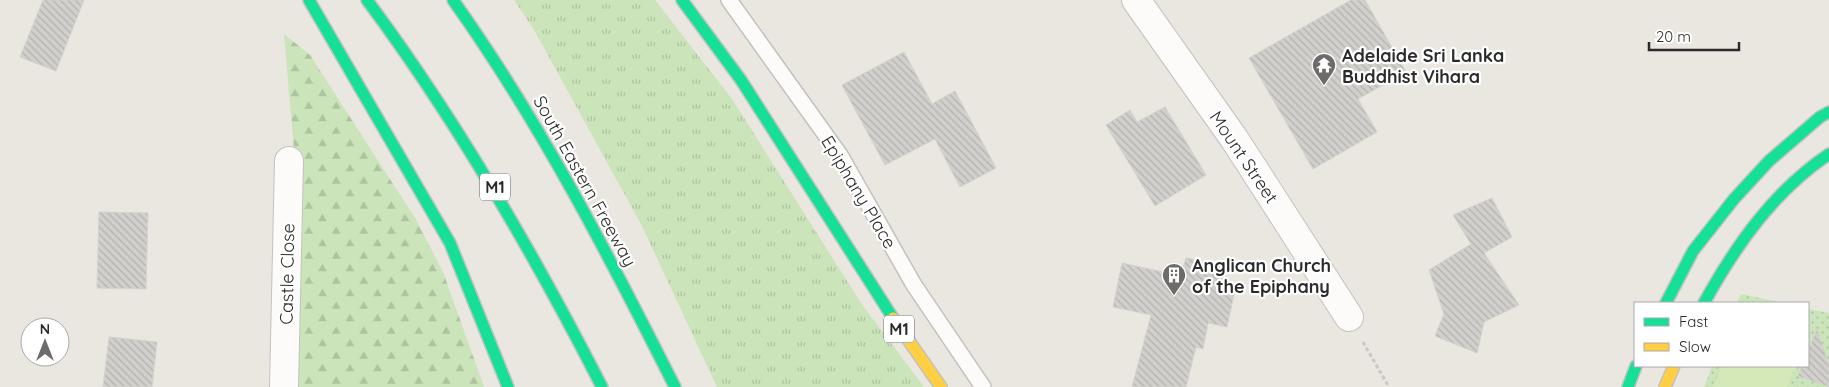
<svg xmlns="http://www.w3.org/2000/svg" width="1829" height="387" viewBox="0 0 1829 387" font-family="Quicksand,sans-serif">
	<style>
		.grass { fill: url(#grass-tufts) }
		.forest { fill: url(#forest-firs) }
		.park { fill: url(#park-dots) }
		.pitch { fill: #d5e8b7 }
		.building { fill: url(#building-back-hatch); stroke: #d4d2cd }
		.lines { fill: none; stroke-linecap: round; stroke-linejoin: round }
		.lane-casing { stroke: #c3c2c1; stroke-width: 18 }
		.street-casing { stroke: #c3c2c1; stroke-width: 30 }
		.fast-casing { stroke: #c3c2c1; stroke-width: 14 }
		.slow-casing { stroke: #c3c2c1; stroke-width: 14 }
		.path { stroke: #c8c8c7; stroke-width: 3; stroke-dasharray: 4 2.5; stroke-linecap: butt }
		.lane { stroke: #fcfbfa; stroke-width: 15 }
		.street { stroke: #fcfbfa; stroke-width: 28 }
		.fast { stroke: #16e098; stroke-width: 11 }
		.slow { stroke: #ffcf43; stroke-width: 11 }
		.labels { text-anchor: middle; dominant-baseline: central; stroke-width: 4.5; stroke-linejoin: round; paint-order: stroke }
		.shield { fill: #fff; stroke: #6b6b6b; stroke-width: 1 }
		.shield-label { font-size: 16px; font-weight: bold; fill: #2b2b2b }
		.poi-label { font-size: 18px; font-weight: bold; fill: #2b2b2b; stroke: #fff; text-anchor: start }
		.street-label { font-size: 18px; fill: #2b2b2b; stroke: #fff }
	</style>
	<defs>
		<pattern id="grass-tufts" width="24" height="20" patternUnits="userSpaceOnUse" patternTransform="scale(1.25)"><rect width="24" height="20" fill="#cbe4ba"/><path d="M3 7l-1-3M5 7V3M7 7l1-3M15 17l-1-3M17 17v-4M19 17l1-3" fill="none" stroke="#aec4a0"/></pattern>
		<pattern id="forest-firs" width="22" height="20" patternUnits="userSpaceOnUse" patternTransform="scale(1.25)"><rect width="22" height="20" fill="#cbe4ba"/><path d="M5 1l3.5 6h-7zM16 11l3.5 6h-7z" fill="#aec4a0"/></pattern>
		<pattern id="park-dots" width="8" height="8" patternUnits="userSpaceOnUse" patternTransform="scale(1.25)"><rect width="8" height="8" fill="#cbe4ba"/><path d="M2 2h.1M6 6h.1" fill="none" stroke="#aec4a0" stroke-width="1.8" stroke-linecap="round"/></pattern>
		<pattern id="building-back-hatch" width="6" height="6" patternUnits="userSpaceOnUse" patternTransform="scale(1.25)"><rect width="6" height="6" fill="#d2d0cc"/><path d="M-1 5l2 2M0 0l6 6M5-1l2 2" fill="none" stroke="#b4b3af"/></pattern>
	</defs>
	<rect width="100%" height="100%" fill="#eae6e0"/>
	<polygon class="grass" points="514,0 655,0 732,99 861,303 924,387 717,387 642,226 533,28"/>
	<polygon class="forest" points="284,34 310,55 415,218 443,272 484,387 298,387 295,161"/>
	<g class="park">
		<polygon points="1741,294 1783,303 1737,303"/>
		<polygon points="1808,309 1829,313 1829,387 1704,387 1712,366 1808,366"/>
	</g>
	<polygon class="pitch" points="1722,366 1796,366 1787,387 1713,387"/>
	<g class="building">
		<polygon points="43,0 84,0 56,71 20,57"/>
		<polygon points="1351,0 1365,0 1406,72 1358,99 1377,132 1313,169 1249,58"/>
		<polygon points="904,52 932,104 955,91 996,168 960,187 935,139 885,165 842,85"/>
		<polygon points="1165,107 1206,175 1155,206 1106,125 1130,110 1137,122"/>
		<polygon points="1492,198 1512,237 1484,253 1519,305 1484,322 1477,353 1435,336 1444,314 1429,270 1471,244 1453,215"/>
		<polygon points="99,212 148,213 146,289 97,288"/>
		<polygon points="1186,258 1228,266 1224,283 1236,285 1227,327 1208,323 1203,349 1196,347 1186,387 1132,387 1151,315 1113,307 1122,263 1181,276"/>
		<polygon points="1817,329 1829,365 1829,387 1798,376 1802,366 1808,366 1808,351"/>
		<polygon points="109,337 157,342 152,387 103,387"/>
	</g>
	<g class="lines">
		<g class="lane-casing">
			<polyline id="lane" points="729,0 840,155 914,285 983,387"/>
		</g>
		<g class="street-casing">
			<g id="street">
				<polyline points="1136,0 1235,140 1349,317"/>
				<polyline points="284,387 289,161"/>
			</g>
		</g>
		<g class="fast-casing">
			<g id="fast">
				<polyline points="309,0 450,243 508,387"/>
				<path d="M367,0C458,122 533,252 602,387"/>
				<path d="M453,0C540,122 608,254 675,387"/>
				<polyline points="682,0 741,80 893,318"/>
				<polyline points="1666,303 1693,251 1734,199 1769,161 1820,117 1829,112"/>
				<path d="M1704,303C1736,245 1774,191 1829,154"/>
				<polyline points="1628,387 1636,366"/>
			</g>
		</g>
		<g class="slow-casing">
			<g id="slow">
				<polyline points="893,318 941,387"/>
				<polyline points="1665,387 1674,366"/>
			</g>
		</g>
		<polyline class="path" points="1363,342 1389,387"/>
		<use href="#lane" class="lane"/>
		<use href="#street" class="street"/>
		<use href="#fast" class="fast"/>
		<use href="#slow" class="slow"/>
	</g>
	<defs>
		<g id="temple-pin" transform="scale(1.25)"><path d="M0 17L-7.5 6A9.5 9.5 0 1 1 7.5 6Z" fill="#6e6c6a" stroke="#fff"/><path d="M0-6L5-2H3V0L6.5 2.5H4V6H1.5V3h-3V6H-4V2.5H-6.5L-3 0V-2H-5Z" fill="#fff"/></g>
		<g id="building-pin" transform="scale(1.25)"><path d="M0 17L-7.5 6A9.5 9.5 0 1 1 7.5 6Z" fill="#6e6c6a" stroke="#fff"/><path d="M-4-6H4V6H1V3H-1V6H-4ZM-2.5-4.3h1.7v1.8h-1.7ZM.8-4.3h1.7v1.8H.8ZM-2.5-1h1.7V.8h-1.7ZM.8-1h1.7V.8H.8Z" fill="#fff"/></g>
	</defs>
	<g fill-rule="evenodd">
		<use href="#temple-pin" x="1324" y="65"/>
		<use href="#building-pin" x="1174" y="275"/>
	</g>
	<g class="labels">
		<g class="shield">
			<rect x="480" y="173.5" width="30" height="27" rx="4"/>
			<rect x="884" y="315.5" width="30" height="27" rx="4"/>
		</g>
		<g class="shield-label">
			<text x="495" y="187">M1</text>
			<text x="899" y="329">M1</text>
		</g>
		<g class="poi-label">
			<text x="1342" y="55">Adelaide Sri Lanka<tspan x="1342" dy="21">Buddhist Vihara</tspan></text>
			<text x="1192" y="265">Anglican Church<tspan x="1192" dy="21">of the Epiphany</tspan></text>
		</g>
		<g class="street-label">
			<text transform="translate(1244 157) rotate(56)">Mount Street</text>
			<text transform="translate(585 181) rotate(61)">South Eastern Freeway</text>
			<text transform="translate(859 192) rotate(59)">Epiphany Place</text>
			<text transform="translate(287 274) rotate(-89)">Castle Close</text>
		</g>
	</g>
	<rect x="1634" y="302" width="175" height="65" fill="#ffffff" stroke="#aaaaaa"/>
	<rect x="1644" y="318" width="25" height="8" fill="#16e098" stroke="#aaaaaa"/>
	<text x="1679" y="327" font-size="15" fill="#2b2b2b">Fast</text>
	<rect x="1644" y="343" width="25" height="8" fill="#ffcf43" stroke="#aaaaaa"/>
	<text x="1679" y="352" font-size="15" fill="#2b2b2b">Slow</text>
	<g transform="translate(45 342)"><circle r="24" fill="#ffffff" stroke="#aaaaaa"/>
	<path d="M0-4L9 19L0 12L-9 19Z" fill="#6e6c6a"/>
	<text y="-8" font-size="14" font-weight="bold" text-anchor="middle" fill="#2b2b2b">N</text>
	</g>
	<path d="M1649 42v8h90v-8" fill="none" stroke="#2b2b2b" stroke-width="2.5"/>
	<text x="1656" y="42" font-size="15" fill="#2b2b2b" stroke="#ffffff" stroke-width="4" paint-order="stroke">20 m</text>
</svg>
